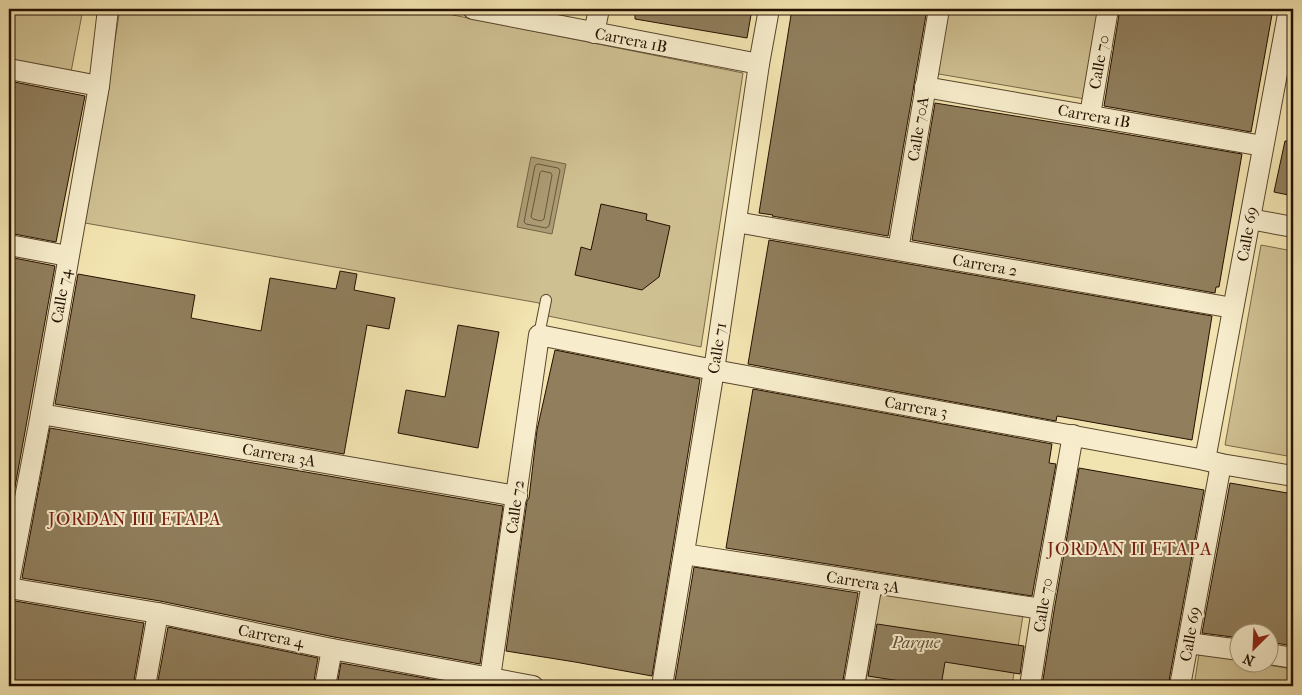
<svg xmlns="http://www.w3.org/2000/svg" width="1302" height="695" viewBox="0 0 1302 695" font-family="'IM FELL French Canon',serif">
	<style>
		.green { fill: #cfc092; stroke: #7a6849 }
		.water { fill: #ac9c74; stroke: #766446 }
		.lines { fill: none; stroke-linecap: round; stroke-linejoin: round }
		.shore { stroke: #68563a; stroke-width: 1 }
		.building { fill: #907e5c; stroke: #251000 }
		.lane-casing { stroke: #58452c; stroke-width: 12 }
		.street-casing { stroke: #58452c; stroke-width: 22 }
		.lane { stroke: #f7edcc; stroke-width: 10 }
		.street { stroke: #f7edcc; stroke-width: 20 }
		.labels { text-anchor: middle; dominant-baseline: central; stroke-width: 4; stroke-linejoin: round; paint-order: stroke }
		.street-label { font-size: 16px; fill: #251000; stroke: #f7edcc }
		.park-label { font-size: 16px; font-style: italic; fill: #604e33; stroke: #f7edcc }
		.neighbourhood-label { font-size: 18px; letter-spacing: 1px; fill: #7a1f14; stroke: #f7edcc }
	</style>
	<rect width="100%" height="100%" fill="#f2e4b0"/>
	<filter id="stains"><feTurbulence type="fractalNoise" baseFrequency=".004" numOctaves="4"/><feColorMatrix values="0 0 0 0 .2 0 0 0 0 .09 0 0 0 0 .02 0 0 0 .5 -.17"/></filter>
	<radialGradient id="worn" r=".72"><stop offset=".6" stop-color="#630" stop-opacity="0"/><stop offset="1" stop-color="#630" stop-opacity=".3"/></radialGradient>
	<g class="green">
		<polygon points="9,9 83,9 71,72 9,60"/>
		<polygon points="120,9 423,9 743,73 701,347 543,315 539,303 85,223"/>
		<polygon points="944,9 1101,9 1085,99 933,73"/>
		<polygon points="1261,245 1293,251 1293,457 1225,445"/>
		<polygon points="879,592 1023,615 1012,686 865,686"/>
		<polygon points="1199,654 1239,660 1240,662 1254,663 1293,669 1293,686 1194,686"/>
	</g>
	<polygon class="water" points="531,157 566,164 552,234 517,227"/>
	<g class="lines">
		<g class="shore">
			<polygon points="538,164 558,168 560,170 549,226 546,228 526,224 524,222 535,166"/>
			<polygon points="542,171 551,173 552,175 544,219 541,221 533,219 531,217 540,173"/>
		</g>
	</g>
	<g class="building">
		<polygon points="635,9 752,9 747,38 635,19"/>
		<polygon points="792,9 927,9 888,236 772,216 773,215 759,213"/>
		<polygon points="1120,9 1273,9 1251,132 1104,106"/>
		<polygon points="9,81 85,96 56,242 9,233"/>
		<polygon points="935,103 1095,129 1242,154 1219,287 1216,287 1215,293 912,240"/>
		<polygon points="1285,141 1293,141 1293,196 1274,192"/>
		<polygon points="601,204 647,214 646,220 670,226 659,277 642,290 575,275 581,247 591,250"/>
		<polygon points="769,240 1212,316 1192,440 1057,416 1056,421 748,364"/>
		<polygon points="9,257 55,266 9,520"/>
		<polygon points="340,271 357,274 354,290 395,298 389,329 367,325 344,454 55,404 78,274 195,295 191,318 261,331 270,278 336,289"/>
		<polygon points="458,325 499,332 478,448 398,433 406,390 445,397"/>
		<polygon points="555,350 700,379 652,676 575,662 506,651 527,501 529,498 537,430"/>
		<polygon points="753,389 1052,444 1049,463 1056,464 1032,596 726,548"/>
		<polygon points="50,428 503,506 480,664 334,637 160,601 22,578"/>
		<polygon points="1079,468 1204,490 1168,686 1042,686 1054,611"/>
		<polygon points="1230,483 1293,494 1293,646 1270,642 1270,632 1240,632 1240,638 1202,633"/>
		<polygon points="694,567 858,593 842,686 683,686 684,683 675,681"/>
		<polygon points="9,600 144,623 133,686 9,686"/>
		<polygon points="877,624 1024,646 1020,674 945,662 941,686 932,686 868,676"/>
		<polygon points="168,627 318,658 313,686 157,686"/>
		<polygon points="341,663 469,686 337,686"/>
	</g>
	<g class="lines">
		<g class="lane-casing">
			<polyline id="lane" points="539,335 546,300"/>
		</g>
		<g class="street-casing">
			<g id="street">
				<polyline points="473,9 759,64"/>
				<polyline points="594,33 599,9"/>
				<polyline points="9,69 99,86"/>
				<polyline points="925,87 1263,146"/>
				<polyline points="1090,115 1108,9"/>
				<polyline points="1250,219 1293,227"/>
				<polyline points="736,222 1233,308"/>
				<polyline points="9,245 68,256"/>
				<polyline points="898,250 939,9"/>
				<polyline points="41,414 517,496"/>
				<polyline points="1205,460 1289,9"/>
				<polyline points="684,554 1042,609"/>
				<polyline points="9,582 41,414 99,86 108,9"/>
				<polyline points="9,588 158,613 332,649 533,686"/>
				<polyline points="1188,643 1240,650"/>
				<polyline points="1270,654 1293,658"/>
				<polyline points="490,678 539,335 714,370 1205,460 1221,464 1293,476"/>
				<polyline points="145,686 158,613"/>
				<polyline points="325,686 332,649"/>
				<polyline points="662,686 714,370 759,64 769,9"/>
				<polyline points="854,686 872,583"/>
				<polyline points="1030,686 1042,609 1073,435"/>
				<polyline points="1180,686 1221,464"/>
			</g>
		</g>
		<use href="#lane" class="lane"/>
		<use href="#street" class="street"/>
	</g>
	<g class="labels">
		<g class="street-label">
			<text transform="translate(631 40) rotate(11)">Carrera 1B</text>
			<text transform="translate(1099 62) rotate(-80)">Calle 70</text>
			<text transform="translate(1094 116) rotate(10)">Carrera 1B</text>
			<text transform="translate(918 129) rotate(-81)">Calle 70A</text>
			<text transform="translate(1247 234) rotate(-80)">Calle 69</text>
			<text transform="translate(985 265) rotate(10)">Carrera 2</text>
			<text transform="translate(61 296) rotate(-80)">Calle 74</text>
			<text transform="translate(717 348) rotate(-81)">Calle 71</text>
			<text transform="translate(916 407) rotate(10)">Carrera 3</text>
			<text transform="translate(279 455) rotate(10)">Carrera 3A</text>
			<text transform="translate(515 507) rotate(-82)">Calle 72</text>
			<text transform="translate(863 582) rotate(9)">Carrera 3A</text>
			<text transform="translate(1043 605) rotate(-81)">Calle 70</text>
			<text transform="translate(1190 634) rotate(-80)">Calle 69</text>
			<text transform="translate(271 636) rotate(11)">Carrera 4</text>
		</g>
		<g class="park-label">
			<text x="916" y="642">Parque</text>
		</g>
		<g class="neighbourhood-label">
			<text x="135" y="519">JORDAN III ETAPA</text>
			<text x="1130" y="549">JORDAN II ETAPA</text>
		</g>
	</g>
	<rect width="1302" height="695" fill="none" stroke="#f2e4b0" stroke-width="30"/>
	<rect x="10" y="10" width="1282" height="675" fill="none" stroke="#251000" stroke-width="2.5"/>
	<rect x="15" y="15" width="1272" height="665" fill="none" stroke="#251000"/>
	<g transform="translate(1254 648) rotate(204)"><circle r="24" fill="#f7edcc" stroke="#a3957a"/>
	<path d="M0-4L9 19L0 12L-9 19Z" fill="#8f2418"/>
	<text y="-8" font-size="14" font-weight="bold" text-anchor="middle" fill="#251000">N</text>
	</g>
	<rect width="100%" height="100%" filter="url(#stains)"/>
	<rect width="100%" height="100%" fill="url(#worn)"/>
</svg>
